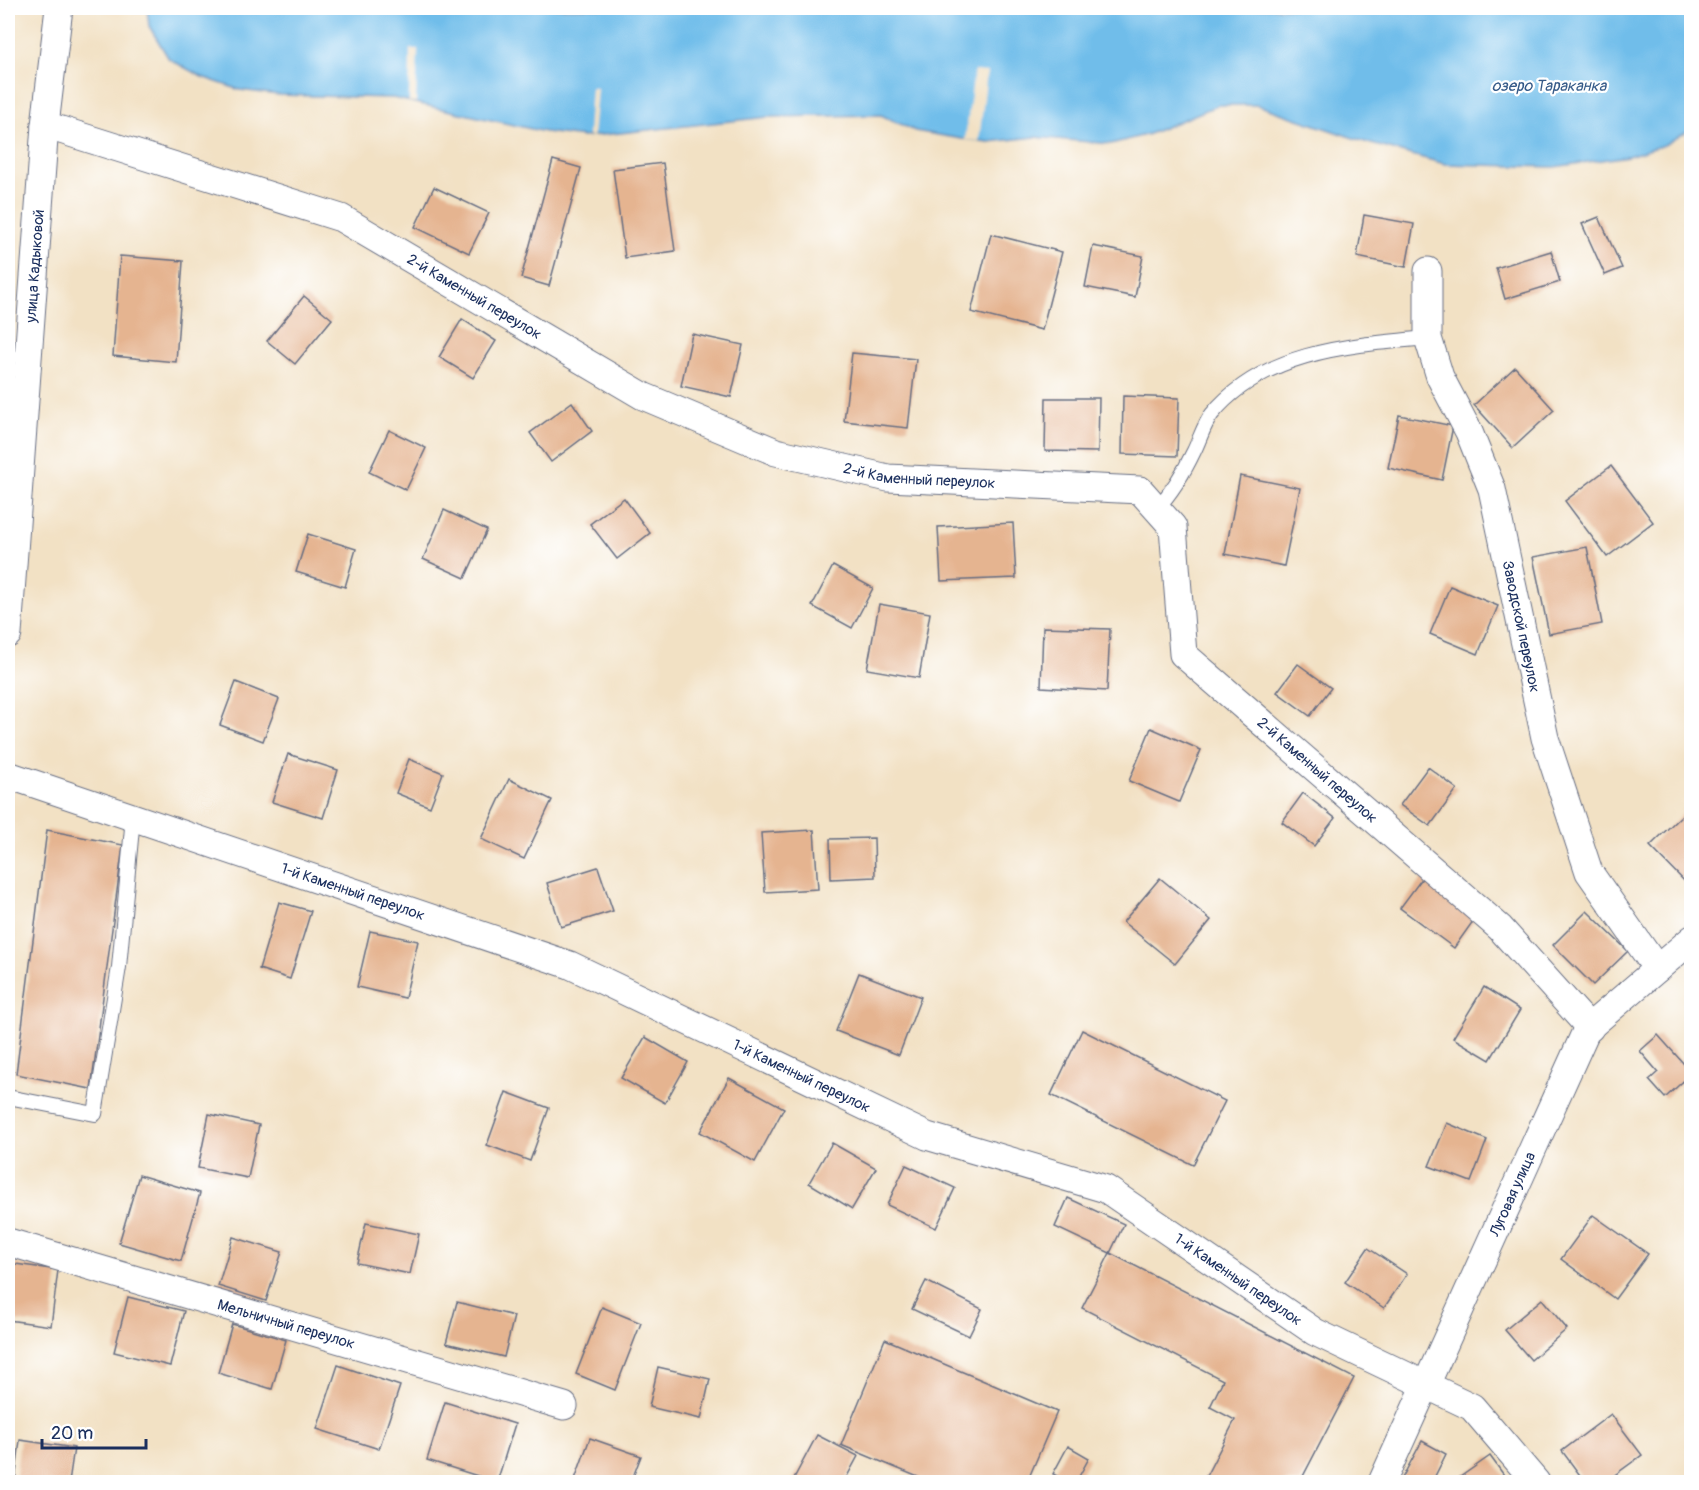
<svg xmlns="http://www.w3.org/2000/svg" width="1699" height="1490" viewBox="0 0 1699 1490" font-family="Pangolin,sans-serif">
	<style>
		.water { fill: #70bdea; stroke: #4676a4; stroke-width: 1.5 }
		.pier { fill: #f2e1c4 }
		.building { fill: #e5b490 }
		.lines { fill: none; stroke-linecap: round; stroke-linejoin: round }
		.lane-casing { stroke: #666d82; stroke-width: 16 }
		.street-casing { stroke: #666d82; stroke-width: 29 }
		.lane { stroke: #fff; stroke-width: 14 }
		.street { stroke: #fff; stroke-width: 27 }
		.labels { text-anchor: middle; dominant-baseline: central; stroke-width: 4.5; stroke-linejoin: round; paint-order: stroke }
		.street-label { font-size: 15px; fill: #1b2f5e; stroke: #fff }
		.water-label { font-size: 16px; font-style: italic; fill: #355a88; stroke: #fff }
	</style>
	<rect width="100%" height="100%" fill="#fff"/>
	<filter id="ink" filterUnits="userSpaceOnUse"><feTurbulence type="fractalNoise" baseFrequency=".0167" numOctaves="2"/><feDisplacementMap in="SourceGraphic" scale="12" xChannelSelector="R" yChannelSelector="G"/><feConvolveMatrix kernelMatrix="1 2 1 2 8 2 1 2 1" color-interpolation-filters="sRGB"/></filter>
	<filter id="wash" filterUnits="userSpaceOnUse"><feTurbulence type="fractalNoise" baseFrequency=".008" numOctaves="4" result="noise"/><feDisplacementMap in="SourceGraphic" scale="24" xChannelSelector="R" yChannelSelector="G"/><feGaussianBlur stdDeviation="1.35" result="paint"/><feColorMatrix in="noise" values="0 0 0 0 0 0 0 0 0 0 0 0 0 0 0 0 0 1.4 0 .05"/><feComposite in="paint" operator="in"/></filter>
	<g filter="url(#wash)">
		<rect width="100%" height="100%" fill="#f2e1c4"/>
		<polygon class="water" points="147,8 1691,8 1691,129 1664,145 1628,156 1554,167 1445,164 1368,143 1257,105 1218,105 1149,134 1111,144 1035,137 989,142 962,139 915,131 881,115 768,117 583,137 545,132 393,98 279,95 240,90 202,77 169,59 149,26"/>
		<g class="pier">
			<polygon points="410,49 418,49 416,102 409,102"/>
			<polygon points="974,71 987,72 979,141 965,140"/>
			<polygon points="591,88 597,88 593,137 588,136"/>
		</g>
		<g id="blocks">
			<g class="building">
				<polygon points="553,160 581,168 549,286 521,278"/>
				<polygon points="663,163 675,251 625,258 613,169"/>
				<polygon points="434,187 489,213 469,253 415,227"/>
				<polygon points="1364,215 1414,224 1406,267 1357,257"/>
				<polygon points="1599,217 1622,268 1605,275 1582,224"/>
				<polygon points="991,234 1062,252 1042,330 971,312"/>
				<polygon points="1093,246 1143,256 1135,297 1085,287"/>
				<polygon points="1551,251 1560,282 1505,299 1496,268"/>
				<polygon points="120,256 183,261 176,362 113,356"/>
				<polygon points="304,296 332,319 295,364 267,341"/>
				<polygon points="462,319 496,341 473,378 439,357"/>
				<polygon points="692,334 743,345 731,397 681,386"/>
				<polygon points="852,353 916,359 908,428 844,421"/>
				<polygon points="1515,367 1554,410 1513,448 1474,405"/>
				<polygon points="1123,396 1179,398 1177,456 1122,454"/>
				<polygon points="1046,398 1099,398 1098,452 1045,451"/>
				<polygon points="572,402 592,431 551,462 530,433"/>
				<polygon points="1399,415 1453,426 1442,480 1388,468"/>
				<polygon points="389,430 426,448 406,490 369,472"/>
				<polygon points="1611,466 1653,522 1607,557 1565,501"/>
				<polygon points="1240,476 1300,488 1284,566 1225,554"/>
				<polygon points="624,498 650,533 617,559 590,524"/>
				<polygon points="444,510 487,530 465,578 423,559"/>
				<polygon points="1013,523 1016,578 941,581 938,527"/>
				<polygon points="308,534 356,549 345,587 296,572"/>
				<polygon points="1587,547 1602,624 1549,634 1533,557"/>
				<polygon points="833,566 873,588 852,628 812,606"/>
				<polygon points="1450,586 1498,606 1478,654 1430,634"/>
				<polygon points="879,604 930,613 919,678 867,669"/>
				<polygon points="1043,627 1110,629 1107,691 1041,687"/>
				<polygon points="1298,664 1331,688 1310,716 1277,692"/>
				<polygon points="236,682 279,699 263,741 220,725"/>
				<polygon points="1151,728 1201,750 1179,802 1129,781"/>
				<polygon points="288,754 338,770 323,818 272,802"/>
				<polygon points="409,759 443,773 430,807 396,793"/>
				<polygon points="1428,767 1457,789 1430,826 1400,805"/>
				<polygon points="509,779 552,800 524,859 481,839"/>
				<polygon points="1303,793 1335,818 1314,846 1282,822"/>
				<polygon points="1684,813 1692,820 1692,889 1650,846"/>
				<polygon points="47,830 123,845 91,1089 16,1074"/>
				<polygon points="814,830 818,889 765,892 761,833"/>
				<polygon points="874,838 875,877 831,879 830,839"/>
				<polygon points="598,867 613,911 561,927 547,883"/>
				<polygon points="1423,877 1476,917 1454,948 1400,908"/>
				<polygon points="1160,878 1211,920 1175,964 1123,922"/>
				<polygon points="279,902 311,911 290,979 259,969"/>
				<polygon points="1587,911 1628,951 1593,985 1553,945"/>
				<polygon points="370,931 418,941 405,998 357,987"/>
				<polygon points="859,973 921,997 899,1055 836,1031"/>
				<polygon points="1484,987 1520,1010 1490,1060 1453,1038"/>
				<polygon points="1082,1030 1225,1101 1193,1165 1051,1095"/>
				<polygon points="1658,1035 1692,1073 1665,1098 1649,1080 1658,1072 1640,1051"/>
				<polygon points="645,1037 688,1062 665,1103 621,1078"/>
				<polygon points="729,1078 784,1108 755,1162 700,1132"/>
				<polygon points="506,1092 549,1108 530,1161 487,1145"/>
				<polygon points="209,1114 259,1125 248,1178 198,1168"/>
				<polygon points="1447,1123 1487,1140 1471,1182 1429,1166"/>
				<polygon points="832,1143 876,1168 852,1209 809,1183"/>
				<polygon points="906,1165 955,1188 936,1228 887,1205"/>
				<polygon points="139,1175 200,1193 181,1261 119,1243"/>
				<polygon points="1068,1198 1124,1224 1110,1253 1055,1227"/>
				<polygon points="1593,1215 1648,1254 1615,1299 1561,1259"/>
				<polygon points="366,1223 419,1234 410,1274 357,1263"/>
				<polygon points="233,1237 282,1252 266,1301 218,1286"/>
				<polygon points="1368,1248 1407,1274 1384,1308 1345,1282"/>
				<polygon points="1110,1253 1354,1378 1300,1482 1203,1482 1235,1420 1210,1407 1223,1380 1082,1308"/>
				<polygon points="8,1263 58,1270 51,1326 8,1320"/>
				<polygon points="926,1281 982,1309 969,1336 912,1309"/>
				<polygon points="128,1297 184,1311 170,1366 114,1352"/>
				<polygon points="1542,1299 1567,1329 1531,1360 1505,1330"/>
				<polygon points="457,1302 514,1316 504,1357 446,1343"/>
				<polygon points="602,1307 641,1323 615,1390 576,1374"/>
				<polygon points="232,1324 286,1340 272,1389 218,1373"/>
				<polygon points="885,1339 1057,1412 1027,1482 930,1482 841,1445"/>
				<polygon points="338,1365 400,1386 379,1449 317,1429"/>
				<polygon points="658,1367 710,1379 701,1419 649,1407"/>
				<polygon points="445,1402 515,1424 497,1482 427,1460"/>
				<polygon points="1611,1414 1642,1455 1605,1482 1585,1482 1562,1451"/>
				<polygon points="817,1435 858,1456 844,1482 792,1482"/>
				<polygon points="590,1438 641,1456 631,1482 574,1482"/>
				<polygon points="20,1440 74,1448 69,1482 15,1482"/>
				<polygon points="1422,1441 1446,1454 1432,1482 1400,1482"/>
				<polygon points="1068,1446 1089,1458 1076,1482 1069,1482 1053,1474"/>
				<polygon points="1490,1456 1509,1482 1453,1482"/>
			</g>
		</g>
	</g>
	<g filter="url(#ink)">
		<use href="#blocks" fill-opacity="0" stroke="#666d82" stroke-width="1.5"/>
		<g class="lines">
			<g class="lane-casing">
				<g id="lane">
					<path d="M1157,508C1173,491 1184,472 1194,451C1200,439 1204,424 1212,414C1265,350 1352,345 1428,338"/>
					<polyline points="8,1097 95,1114 119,967 133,817"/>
				</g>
			</g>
			<g class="street-casing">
				<g id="street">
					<path id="s1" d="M45,125L341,218L643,396L776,452L888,478L1140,490L1173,527L1183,654L1500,928L1590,1028"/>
					<path id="s2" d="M1428,271V338L1440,377L1469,432L1492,489L1545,738L1589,872L1657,969"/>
					<path id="s3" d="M8,634L45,125L59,8"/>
					<path id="s4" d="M8,775L570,965L927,1136L1106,1189L1315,1332L1472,1407L1536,1482"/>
					<path id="s5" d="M8,1242L564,1406"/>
					<path id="s6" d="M1382,1482L1587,1029L1692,939"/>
				</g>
			</g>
			<use href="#lane" class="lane"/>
			<use href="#street" class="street"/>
		</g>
	</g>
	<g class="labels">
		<g class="street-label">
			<text stroke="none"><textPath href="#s3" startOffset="369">улица Кадыковой</textPath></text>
			<text stroke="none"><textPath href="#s1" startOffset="465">2-й Каменный переулок</textPath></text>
			<text stroke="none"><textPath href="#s1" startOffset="951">2-й Каменный переулок</textPath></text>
			<text stroke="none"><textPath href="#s2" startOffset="372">Заводской переулок</textPath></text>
			<text stroke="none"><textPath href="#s1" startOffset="1527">2-й Каменный переулок</textPath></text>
			<text stroke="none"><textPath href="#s4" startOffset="364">1-й Каменный переулок</textPath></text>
			<text stroke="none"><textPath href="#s4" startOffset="850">1-й Каменный переулок</textPath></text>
			<text stroke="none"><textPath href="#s6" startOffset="316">Луговая улица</textPath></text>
			<text stroke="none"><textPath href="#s4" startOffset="1336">1-й Каменный переулок</textPath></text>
			<text stroke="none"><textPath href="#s5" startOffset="290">Мельничный переулок</textPath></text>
		</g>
		<g class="water-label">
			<text x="1549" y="86">озеро Тараканка</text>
		</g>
	</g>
	<rect width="1699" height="1490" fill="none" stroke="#fff" stroke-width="30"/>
	<path d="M42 1439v9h104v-9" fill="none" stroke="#1b2f5e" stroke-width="3"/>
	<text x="51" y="1439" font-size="18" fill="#1b2f5e" stroke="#ffffff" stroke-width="4.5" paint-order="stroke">20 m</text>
</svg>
